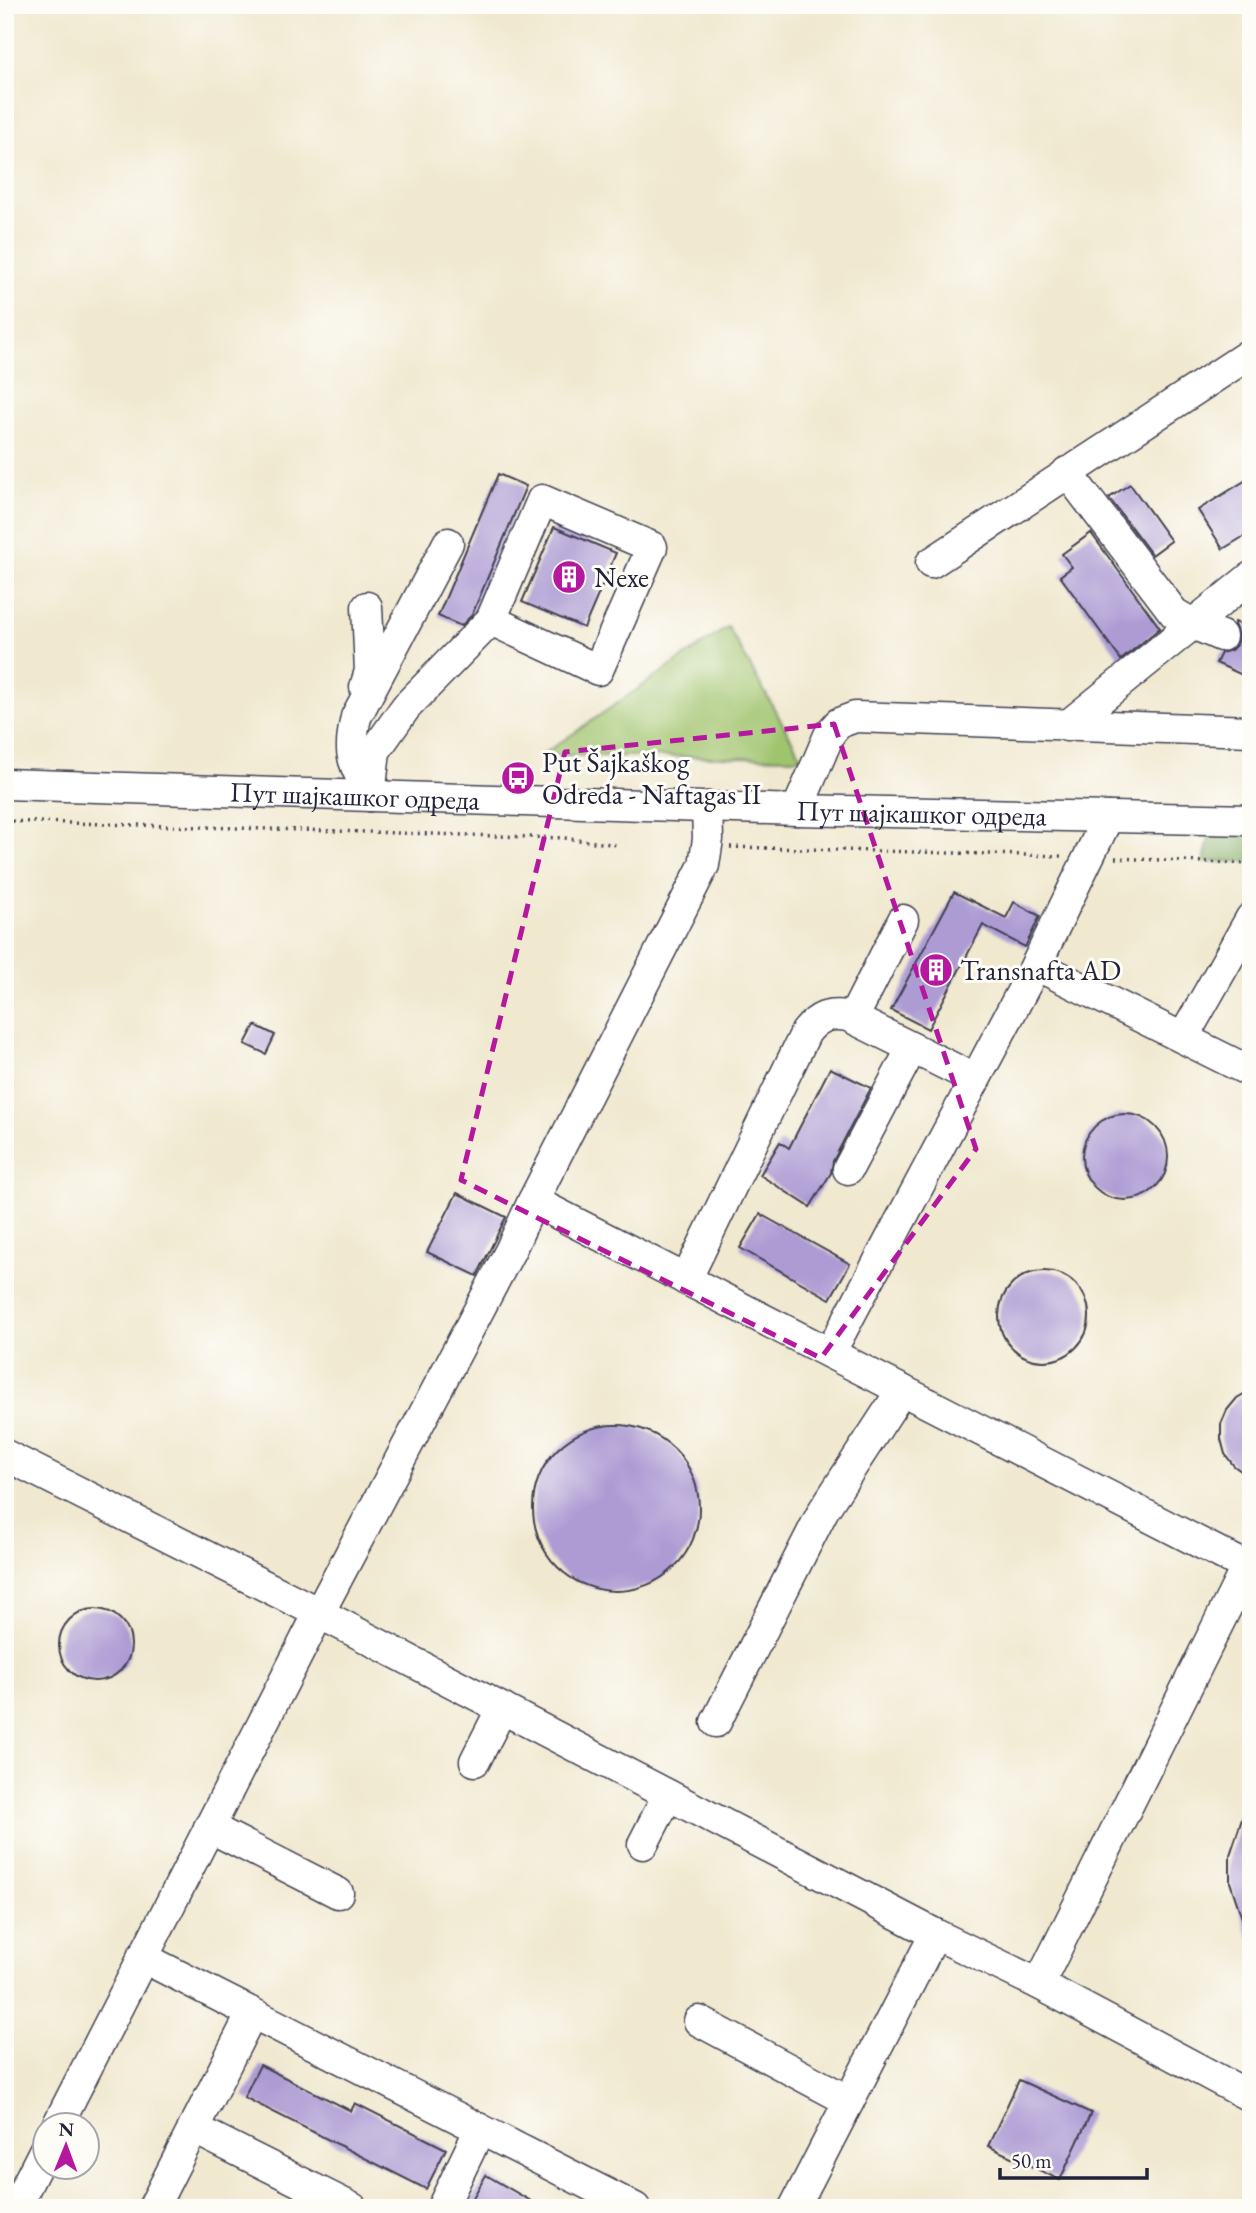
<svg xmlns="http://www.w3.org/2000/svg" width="1256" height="2213" viewBox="0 0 1256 2213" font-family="'EB Garamond',serif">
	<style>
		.green { fill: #a0c46e; stroke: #617354; stroke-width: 2 }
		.forest { fill: #80aa61; stroke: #51664e; stroke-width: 2 }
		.building { fill: #ad9cd4 }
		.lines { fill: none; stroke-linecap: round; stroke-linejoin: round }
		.minor-casing { stroke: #414051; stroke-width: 33 }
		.path { stroke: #414051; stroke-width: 3.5; stroke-dasharray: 2 5; stroke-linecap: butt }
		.minor { stroke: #fff; stroke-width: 30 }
		.marked { fill: none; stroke: #b5179e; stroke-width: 5; stroke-dasharray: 14 9; stroke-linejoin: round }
		.labels { text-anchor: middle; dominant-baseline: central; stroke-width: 6; stroke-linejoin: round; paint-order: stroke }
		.poi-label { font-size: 28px; fill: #22223b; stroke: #fdfcf7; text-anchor: start }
		.street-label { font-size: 28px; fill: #22223b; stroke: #fdfcf7 }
	</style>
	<rect width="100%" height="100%" fill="#fdfcf7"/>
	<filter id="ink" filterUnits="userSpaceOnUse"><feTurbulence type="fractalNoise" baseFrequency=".0143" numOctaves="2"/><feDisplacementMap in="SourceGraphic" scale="14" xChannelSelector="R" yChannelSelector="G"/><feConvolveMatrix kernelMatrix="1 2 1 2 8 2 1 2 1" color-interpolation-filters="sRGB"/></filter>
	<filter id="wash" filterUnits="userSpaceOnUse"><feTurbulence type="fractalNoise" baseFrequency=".00686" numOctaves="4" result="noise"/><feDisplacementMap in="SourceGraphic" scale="28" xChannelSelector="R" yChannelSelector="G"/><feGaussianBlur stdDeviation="1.57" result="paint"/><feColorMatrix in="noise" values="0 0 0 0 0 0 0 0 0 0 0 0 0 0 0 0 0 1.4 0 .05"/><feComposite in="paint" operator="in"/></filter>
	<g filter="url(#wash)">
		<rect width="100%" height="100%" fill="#f0e8cf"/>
		<polygon class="green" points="728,627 802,758 542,755"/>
		<polygon class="forest" points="1211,827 1251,828 1251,861 1204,862"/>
		<g id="blocks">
			<g class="building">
				<polygon points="498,474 526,486 472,615 461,626 438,616"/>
				<polygon points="1251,477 1251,532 1223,549 1198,510"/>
				<polygon points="1130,484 1171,541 1152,555 1109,498"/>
				<polygon points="554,527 616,553 584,628 522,602"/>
				<polygon points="1091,533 1160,628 1121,660 1060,576 1072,567 1062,554"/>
				<polygon points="1235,622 1251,629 1251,679 1216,663 1221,653 1231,650 1237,644 1238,635 1234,624"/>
				<polygon points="954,892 1006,918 1014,902 1040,916 1025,947 983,925 928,1029 891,1010"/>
				<polygon points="255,1025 275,1035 266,1054 245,1044"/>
				<polygon points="830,1068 871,1088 833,1161 831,1173 810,1207 760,1175 780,1142 789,1148"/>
				<circle cx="1125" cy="1157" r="43"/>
				<polygon points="457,1193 506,1217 477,1276 427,1252"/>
				<polygon points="760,1214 850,1264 830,1299 740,1248"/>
				<circle cx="1044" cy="1316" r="45"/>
				<polygon points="1251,1390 1251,1478 1234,1466 1225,1454 1221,1439 1221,1424 1227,1410 1237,1398"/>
				<circle cx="616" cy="1508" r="83"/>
				<circle cx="95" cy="1645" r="36"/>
				<polygon points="1248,1801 1251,1802 1251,1936 1248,1936 1230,1882 1230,1855"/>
				<polygon points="260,2065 351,2111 355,2103 446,2149 426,2189 244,2097"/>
				<polygon points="1019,2080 1091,2113 1060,2180 988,2146"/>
				<polygon points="486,2175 543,2208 467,2208"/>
			</g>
		</g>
	</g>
	<g filter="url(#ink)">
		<use href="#blocks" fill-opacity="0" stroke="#414051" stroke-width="2"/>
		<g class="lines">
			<g class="minor-casing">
				<g id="minor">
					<polyline points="1067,472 1174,613 1191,623 1221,636"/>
					<polyline points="931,563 1251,353"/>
					<polyline points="365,687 370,671 367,607"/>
					<polyline points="1067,726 1251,577"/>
					<path id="s1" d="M5,784L797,810L1251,820"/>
					<polyline points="370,796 375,751 406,707 491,620 598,670 652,547 542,500 491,620"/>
					<path d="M370,796C353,760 347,757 356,717L448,543"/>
					<polyline points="797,810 830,733 839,723 855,717 1251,731"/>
					<polyline points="1036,965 1251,1072"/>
					<polyline points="853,1018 903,920"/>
					<polyline points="1183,1038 1251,918"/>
					<polyline points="848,1169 912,1048"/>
					<polyline points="533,1201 1251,1569"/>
					<path d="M686,1280L806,1032C818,1017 828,1013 848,1016L975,1079"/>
					<polyline points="830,1353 1036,965 1108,817"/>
					<polyline points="5,1455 319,1613 935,1934 1039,1984 1251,2097"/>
					<polyline points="716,1722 823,1511 902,1390"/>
					<polyline points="475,1761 502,1708"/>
					<polyline points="209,1827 338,1893"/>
					<polyline points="643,1844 668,1795"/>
					<polyline points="142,1957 635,2208"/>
					<polyline points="1039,1984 1247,1566"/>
					<polyline points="699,2021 849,2101"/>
					<polyline points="57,2126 319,1613 510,1251 533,1201 704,865 708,839 707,807"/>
					<polyline points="193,2128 352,2208"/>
					<polyline points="15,2208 46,2147"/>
					<polyline points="153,2208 252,2013"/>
					<polyline points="442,2208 480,2129"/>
					<polyline points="794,2208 935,1934"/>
				</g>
			</g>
			<g class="path">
				<polyline points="5,821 564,838 617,845"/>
				<polyline points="730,847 1062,856"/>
				<polyline points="1115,858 1251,864"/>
			</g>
			<use href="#minor" class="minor"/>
		</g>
	</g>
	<path class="marked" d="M834,724L976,1149L821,1358L461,1180L565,752Z"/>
	<defs>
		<g id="building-disc" transform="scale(1.75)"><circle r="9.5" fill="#b5179e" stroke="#fdfcf7"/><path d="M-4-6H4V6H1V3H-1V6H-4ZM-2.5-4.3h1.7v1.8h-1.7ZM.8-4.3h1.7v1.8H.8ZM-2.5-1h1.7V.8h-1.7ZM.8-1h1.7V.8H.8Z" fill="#fff"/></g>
		<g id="bus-disc" transform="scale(1.75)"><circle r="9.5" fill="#b5179e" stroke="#fdfcf7"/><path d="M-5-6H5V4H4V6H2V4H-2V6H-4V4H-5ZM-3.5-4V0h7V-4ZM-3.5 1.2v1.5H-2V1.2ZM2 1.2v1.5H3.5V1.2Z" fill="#fff"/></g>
	</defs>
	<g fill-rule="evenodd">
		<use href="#building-disc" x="569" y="577"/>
		<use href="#bus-disc" x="518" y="778"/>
		<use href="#building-disc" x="936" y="970"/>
	</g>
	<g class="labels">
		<g class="poi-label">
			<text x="594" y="577">Nexe</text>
			<text x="542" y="762">Put Šajkaškog<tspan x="542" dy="32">Odreda - Naftagas II</tspan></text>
			<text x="960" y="970">Transnafta AD</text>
		</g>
		<g class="street-label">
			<text stroke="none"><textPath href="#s1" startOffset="350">Пут шајкашког одреда</textPath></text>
			<text stroke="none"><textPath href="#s1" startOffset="917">Пут шајкашког одреда</textPath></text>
		</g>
	</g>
	<rect width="1256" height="2213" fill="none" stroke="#fdfcf7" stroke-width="28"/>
	<g transform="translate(66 2146) rotate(1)"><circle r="33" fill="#fdfcf7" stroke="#a5a5ac" stroke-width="2"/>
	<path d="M0-5L12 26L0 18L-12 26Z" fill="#b5179e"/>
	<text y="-10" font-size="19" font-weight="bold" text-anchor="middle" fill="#22223b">N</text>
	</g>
	<path d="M1000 2168v10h147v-10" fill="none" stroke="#22223b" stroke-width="3.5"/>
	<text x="1011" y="2168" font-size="21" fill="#22223b" stroke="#fdfcf7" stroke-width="5" paint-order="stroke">50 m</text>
</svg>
